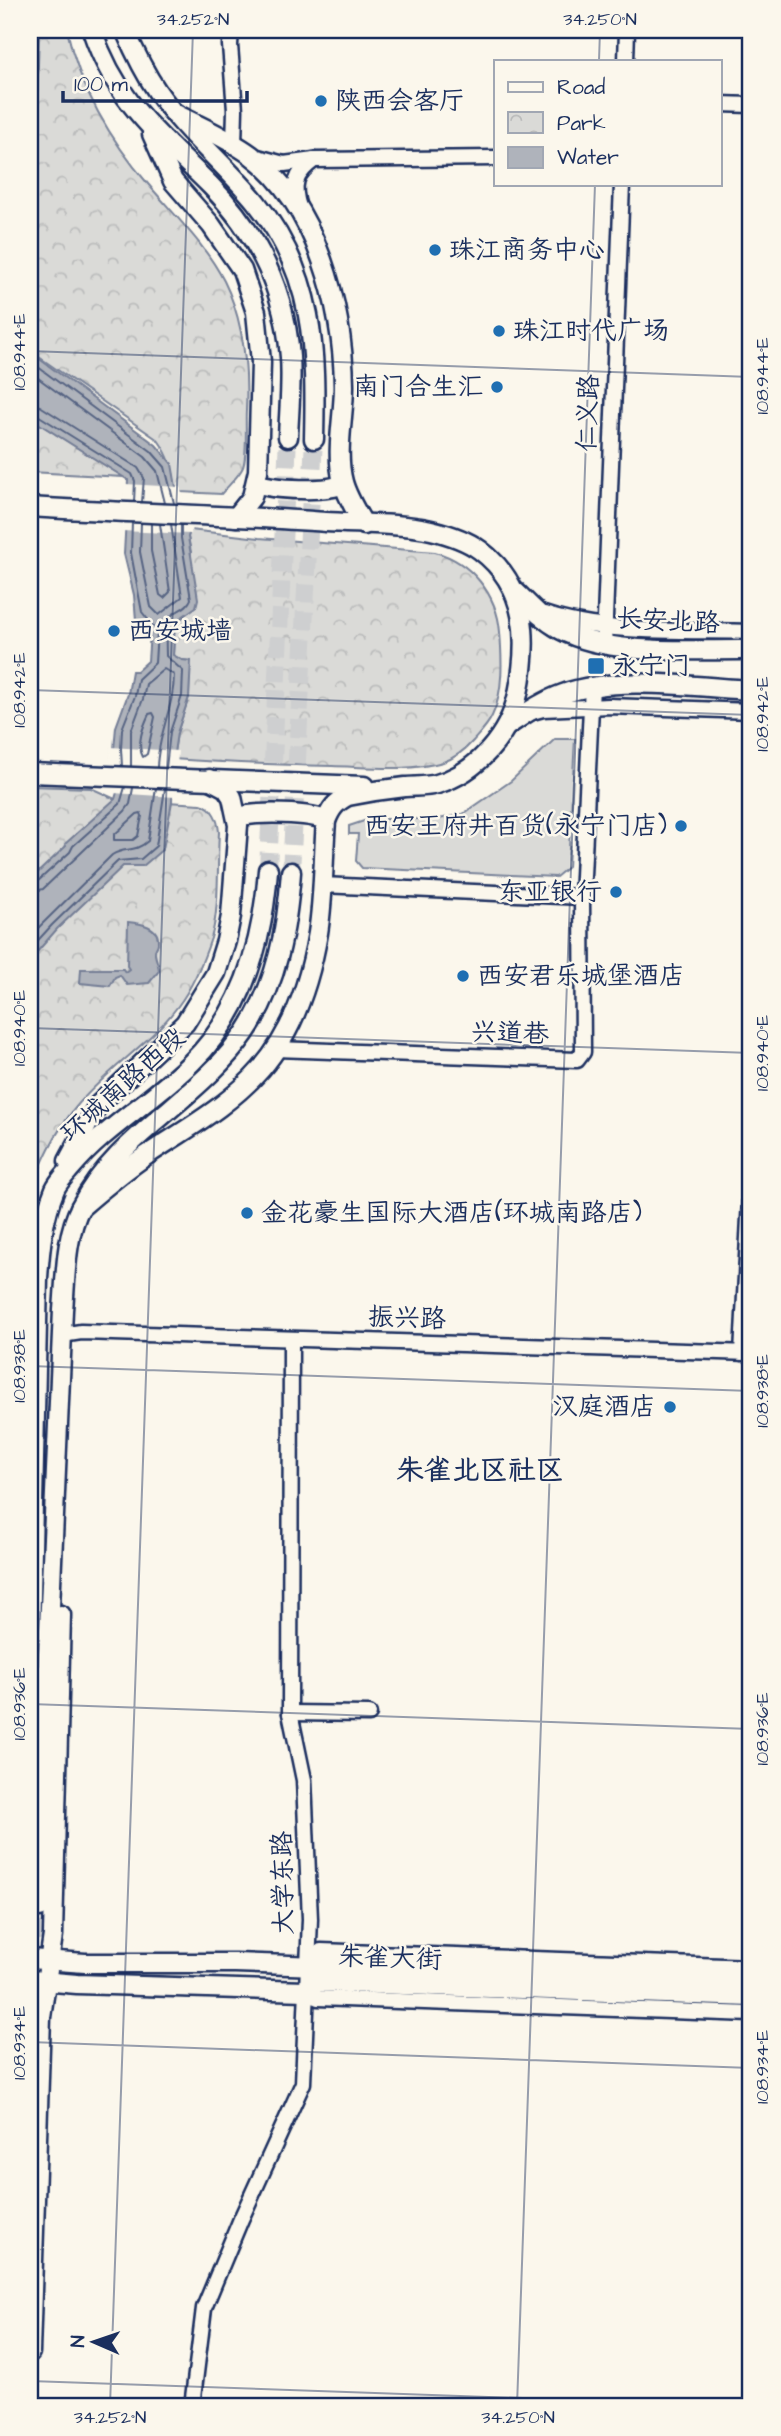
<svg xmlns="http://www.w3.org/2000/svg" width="781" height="2436" viewBox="0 0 781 2436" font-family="'Architects Daughter','LXGW WenKai TC',sans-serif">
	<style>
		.grass { fill: #dadad7; stroke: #7a849a; stroke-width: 2 }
		.park { fill: url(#park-crowns); stroke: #7a849a; stroke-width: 2 }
		.water { fill: #afb3bb; stroke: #747e96; stroke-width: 2 }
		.pier { fill: #fbf7ec }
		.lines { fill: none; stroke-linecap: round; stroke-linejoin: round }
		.shore { stroke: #566483; stroke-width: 2 }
		.major-tunnel { stroke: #cecfd0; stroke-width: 18; stroke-dasharray: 18 9; stroke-linecap: butt }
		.minor-casing { stroke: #1b2f5e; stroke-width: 19 }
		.major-casing { stroke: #1b2f5e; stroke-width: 23 }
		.minor { stroke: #fbf7ec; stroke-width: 14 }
		.major { stroke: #fbf7ec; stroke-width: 18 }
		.ticks { fill: none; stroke: #1b2f5e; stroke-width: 2; stroke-opacity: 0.45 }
		.poi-dot { fill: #1f6fb2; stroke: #fbf7ec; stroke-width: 2.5 }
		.labels { text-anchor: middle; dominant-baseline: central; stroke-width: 5; stroke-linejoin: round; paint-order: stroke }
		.poi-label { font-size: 26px; fill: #1b2f5e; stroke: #fbf7ec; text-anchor: start }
		.street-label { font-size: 26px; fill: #1b2f5e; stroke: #fbf7ec }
		.neighbourhood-label { font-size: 28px; font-weight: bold; fill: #1b2f5e; stroke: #fbf7ec }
		.neatline { fill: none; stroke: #1b2f5e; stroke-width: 2.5 }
		.ticks-label { font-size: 18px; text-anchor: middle; fill: #1b2f5e }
	</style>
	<defs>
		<pattern id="park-crowns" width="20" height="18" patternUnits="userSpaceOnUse" patternTransform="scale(1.75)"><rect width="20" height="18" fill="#dadad7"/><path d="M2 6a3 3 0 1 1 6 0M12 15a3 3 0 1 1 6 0" fill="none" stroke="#babbbb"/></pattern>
	</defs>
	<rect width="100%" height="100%" fill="#fbf7ec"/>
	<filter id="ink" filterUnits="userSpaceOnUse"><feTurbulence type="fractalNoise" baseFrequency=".0143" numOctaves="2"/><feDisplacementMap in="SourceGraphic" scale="14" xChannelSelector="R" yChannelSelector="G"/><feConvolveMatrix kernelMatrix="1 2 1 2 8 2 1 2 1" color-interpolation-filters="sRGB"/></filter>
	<g filter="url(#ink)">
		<polygon class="grass" points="555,739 575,739 568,867 556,877 362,868 356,861 358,834 349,834 349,826 370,819 439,819 463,814 511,781"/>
		<g class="park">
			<path d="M39,30H67C79,87 111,141 148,184C175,216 205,244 224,281C244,321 248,366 246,411C245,424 248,459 242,469C237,478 228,486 221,494L181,492L175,487C174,469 169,455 158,440L39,357L30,342Z"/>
			<polygon points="30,418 124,477 30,472"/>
			<path d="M190,530L259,538L435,552C471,562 497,594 500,632C502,657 504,692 492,716C488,725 480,733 473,741C465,750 455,758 443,762C408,772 368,767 332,766C279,765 226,763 173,759L177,733L189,697L190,661L182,660L173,655L175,622L185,616L191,552L188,537Z"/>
			<path d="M30,786L91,788L115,799L201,804C213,807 218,820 219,832C217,863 220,910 211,938C203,962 193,986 178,1006C150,1044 106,1070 76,1107C54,1133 42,1162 30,1192Z"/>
		</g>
		<g class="water">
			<polygon points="30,352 156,445 172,464 176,487 190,530 188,537 198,599 196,607 175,622 173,655 182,660 191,661 189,697 177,733 173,759 172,802 163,849 143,866 123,866 57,929 30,960 30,880 66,846 65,844 115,799 118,789 114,749 116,727 128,694 132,671 137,671 148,661 150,632 141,620 136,620 134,595 124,554 128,480 30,418"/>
			<path d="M128,922C140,923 160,926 158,943C157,950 154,947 155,954C156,961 159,964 159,971L149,983L127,985L120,975L115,977L110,986L80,983L81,969H123L125,972L129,969L127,966Z"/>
		</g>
		<g class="pier">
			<polygon points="125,484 180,487 192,525 191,534 121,531"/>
			<polygon points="110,747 178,751 175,797 113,793"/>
		</g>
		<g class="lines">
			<g class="shore">
				<polyline points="30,361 151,451 165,467 174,503"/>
				<polyline points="30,372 145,457 157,471 165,503"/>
				<polyline points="30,404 40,406 138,468 144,478 142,502"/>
				<polyline points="30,412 36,414 132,474 135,481 134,502"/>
				<polyline points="141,523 140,552 151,607 159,615 182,597 171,524"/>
				<polyline points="151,524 151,551 160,595 164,598 170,592 160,524"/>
				<path d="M153,713L155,717L147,754L143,757C136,744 143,727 149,714Z"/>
				<polyline points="122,766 121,749 122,729 135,696 138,679 155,663 157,631 142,612 131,553 132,523"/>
				<path d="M131,766V731L143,699L146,684L164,669L174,675C174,707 158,734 157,767"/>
				<path d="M166,768L170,732L182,696L183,671L166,656C166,647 164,624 170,617C177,609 187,609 191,599L181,538V525"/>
				<polygon points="141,813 142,816 138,836 133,840 114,840 114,835 137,814"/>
				<polyline points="30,884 37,882 70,852 73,846 120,804 125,787"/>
				<polyline points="30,893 43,889 125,811 130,804 133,788"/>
				<path d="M30,936L112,855C126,846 133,854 148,841L156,788"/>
				<polyline points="30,949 52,925 118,861 141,859 156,846 165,789"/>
			</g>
			<g class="major-tunnel">
				<polyline points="268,870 288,437"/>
				<polyline points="291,872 314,439"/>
				<polyline points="37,1994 40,1907"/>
			</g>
			<g class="minor-casing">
				<g id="minor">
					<polyline points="231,30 230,45 235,110 234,144"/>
					<polyline points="626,61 627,30"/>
					<polyline points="720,104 751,105"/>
					<polyline points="254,156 284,164 314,160 496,158"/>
					<path d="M299,208C292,184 295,174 314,160"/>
					<path d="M544,614C607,635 685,630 751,632"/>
					<polyline points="604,644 622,184"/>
					<polyline points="532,712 543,709 609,706 751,711"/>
					<polyline points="322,885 582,897 592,686"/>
					<polyline points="276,1049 577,1060 583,1052 582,897"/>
					<polyline points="62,1335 81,1332 751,1353"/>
					<polyline points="742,1353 751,1179"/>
					<polyline points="290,1713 369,1714"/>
					<polyline points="308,1966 321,1951 751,1967"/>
					<polyline points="306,1991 318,1998 751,2014"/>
					<polyline points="192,2406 204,2308 241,2219 303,2083 310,1919 304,1780 290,1713 291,1339"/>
				</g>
			</g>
			<g class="major-casing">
				<g id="major">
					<path d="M92,30C117,104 158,133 211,186C257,233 285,291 290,357C292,383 289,411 288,437"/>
					<path d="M125,30C134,51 144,72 157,91C185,132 225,164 256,202C315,275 316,350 314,439"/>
					<path d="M176,114C201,127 228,138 251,155C317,205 343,307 344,386C344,416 335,452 343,482C347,497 356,511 364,525"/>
					<polyline points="152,134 173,181 211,225 242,270 256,312 261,362 258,471 252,497 236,517"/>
					<path d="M257,483C274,490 327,492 343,484"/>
					<path d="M30,507C128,513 227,515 326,522C358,524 400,523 431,530C448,534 465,539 480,550C528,586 529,640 518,694C509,735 478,772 437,784C427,787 415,786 405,787C386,789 367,792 348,796C336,802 331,808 326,821C323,858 324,896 318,933C310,980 293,1032 261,1069C230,1105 186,1129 147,1155C123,1171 101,1190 80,1208"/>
					<path d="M516,592C530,606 543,620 561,630C611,657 695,649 751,650"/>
					<path d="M507,726C525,714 543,701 563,694C615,675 695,687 751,690"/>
					<polyline points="30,773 364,786"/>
					<path d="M238,817C255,812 312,812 326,821"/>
					<polyline points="68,1161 98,1105 185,1023 216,973 226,941 231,916 238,825 232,797 226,788 209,779"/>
					<path d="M30,1639L38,1278C40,1247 43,1218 55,1189C58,1182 65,1175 71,1168C105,1127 153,1101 191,1063C244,1012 263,941 268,870"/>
					<path d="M40,1907L45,1721L63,1310C66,1277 65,1236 81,1206C102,1165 136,1138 170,1109C197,1086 225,1062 245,1033C277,985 287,928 291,872"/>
					<polyline points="30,1959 85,1963 235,1963 751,1981"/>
					<polyline points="30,1980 77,1984 306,1991 318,1982 751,1997"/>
					<polyline points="30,2352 41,2017 53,1935 61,1615"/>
				</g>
			</g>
			<use href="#minor" class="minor"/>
			<use href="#major" class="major"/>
		</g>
	</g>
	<path class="ticks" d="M506,30L751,38M599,61L600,30M30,351L751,377M30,690L751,715M30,1028L751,1053M30,1366L751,1391M30,1704L751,1729M30,2042L751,2068M30,2381L751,2406M110,2406L193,30M517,2406L595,184"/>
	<g class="poi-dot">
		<circle cx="321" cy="101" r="7"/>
		<circle cx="435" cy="250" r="7"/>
		<circle cx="499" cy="331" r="7"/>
		<circle cx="497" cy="387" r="7"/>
		<circle cx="114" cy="631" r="7"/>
		<rect x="587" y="657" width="18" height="18" rx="3.5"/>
		<circle cx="681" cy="826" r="7"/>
		<circle cx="616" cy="892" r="7"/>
		<circle cx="463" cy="976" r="7"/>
		<circle cx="247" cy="1213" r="7"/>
		<circle cx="670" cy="1407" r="7"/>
	</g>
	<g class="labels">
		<g class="poi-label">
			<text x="335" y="101">陕西会客厅</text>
			<text x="449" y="250">珠江商务中心</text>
			<text x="513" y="331">珠江时代广场</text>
			<text x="483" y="387" text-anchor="end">南门合生汇</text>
			<text x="128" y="631">西安城墙</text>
			<text x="612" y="666">永宁门</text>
			<text x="667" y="826" text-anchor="end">西安王府井百货(永宁门店)</text>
			<text x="602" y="892" text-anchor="end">东亚银行</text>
			<text x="477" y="976">西安君乐城堡酒店</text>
			<text x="261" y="1213">金花豪生国际大酒店(环城南路店)</text>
			<text x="656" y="1407" text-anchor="end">汉庭酒店</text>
		</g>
		<g class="street-label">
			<text transform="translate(588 413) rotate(-88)">仁义路</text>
			<text transform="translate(668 621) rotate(3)">长安北路</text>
			<text transform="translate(510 1033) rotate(2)">兴道巷</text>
			<text transform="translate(123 1085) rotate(-42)">环城南路西段</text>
			<text transform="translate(407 1318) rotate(2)">振兴路</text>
			<text transform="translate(283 1883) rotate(-91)">大学东路</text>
			<text transform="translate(390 1958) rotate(2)">朱雀大街</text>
		</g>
		<g class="neighbourhood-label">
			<text x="480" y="1470">朱雀北区社区</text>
		</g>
	</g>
	<rect width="781" height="2436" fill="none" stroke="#fbf7ec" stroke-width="77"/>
	<rect x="494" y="60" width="228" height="126" fill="#fbf7ec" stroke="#a1a7b3" stroke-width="2"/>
	<rect x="508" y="82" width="35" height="10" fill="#fbf7ec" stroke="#a1a7b3" stroke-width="2"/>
	<text x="557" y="94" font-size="21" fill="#1b2f5e">Road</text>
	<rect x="508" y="112" width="35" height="21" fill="url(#park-crowns)" stroke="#a1a7b3" stroke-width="2"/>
	<text x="557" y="130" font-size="21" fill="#1b2f5e">Park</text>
	<rect x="508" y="147" width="35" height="21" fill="#afb3bb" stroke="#a1a7b3" stroke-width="2"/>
	<text x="557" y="164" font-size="21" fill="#1b2f5e">Water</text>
	<g transform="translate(94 2342) rotate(272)" stroke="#fbf7ec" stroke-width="5" paint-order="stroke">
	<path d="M0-5L12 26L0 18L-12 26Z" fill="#1b2f5e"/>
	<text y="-10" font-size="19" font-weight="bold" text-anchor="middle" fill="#1b2f5e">N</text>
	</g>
	<path d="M63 91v10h184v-10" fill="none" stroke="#1b2f5e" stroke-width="3.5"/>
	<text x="74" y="91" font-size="21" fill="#1b2f5e" stroke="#fbf7ec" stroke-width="5" paint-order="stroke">100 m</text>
	<rect x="38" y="38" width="704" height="2360" class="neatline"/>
	<g class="ticks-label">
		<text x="193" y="25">34.252°N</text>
		<text x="600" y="25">34.250°N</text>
		<text transform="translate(19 352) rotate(-90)" y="6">108.944°E</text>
		<text transform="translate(762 376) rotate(-90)" y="6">108.944°E</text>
		<text transform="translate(19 690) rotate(-90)" y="6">108.942°E</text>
		<text transform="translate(762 714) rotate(-90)" y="6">108.942°E</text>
		<text transform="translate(19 1028) rotate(-90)" y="6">108.940°E</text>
		<text transform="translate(762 1053) rotate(-90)" y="6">108.940°E</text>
		<text transform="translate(19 1366) rotate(-90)" y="6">108.938°E</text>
		<text transform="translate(762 1391) rotate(-90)" y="6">108.938°E</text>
		<text transform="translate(19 1704) rotate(-90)" y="6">108.936°E</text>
		<text transform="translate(762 1729) rotate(-90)" y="6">108.936°E</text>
		<text transform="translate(19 2043) rotate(-90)" y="6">108.934°E</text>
		<text transform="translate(762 2067) rotate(-90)" y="6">108.934°E</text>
		<text x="110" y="2423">34.252°N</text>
		<text x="518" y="2423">34.250°N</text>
	</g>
</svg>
